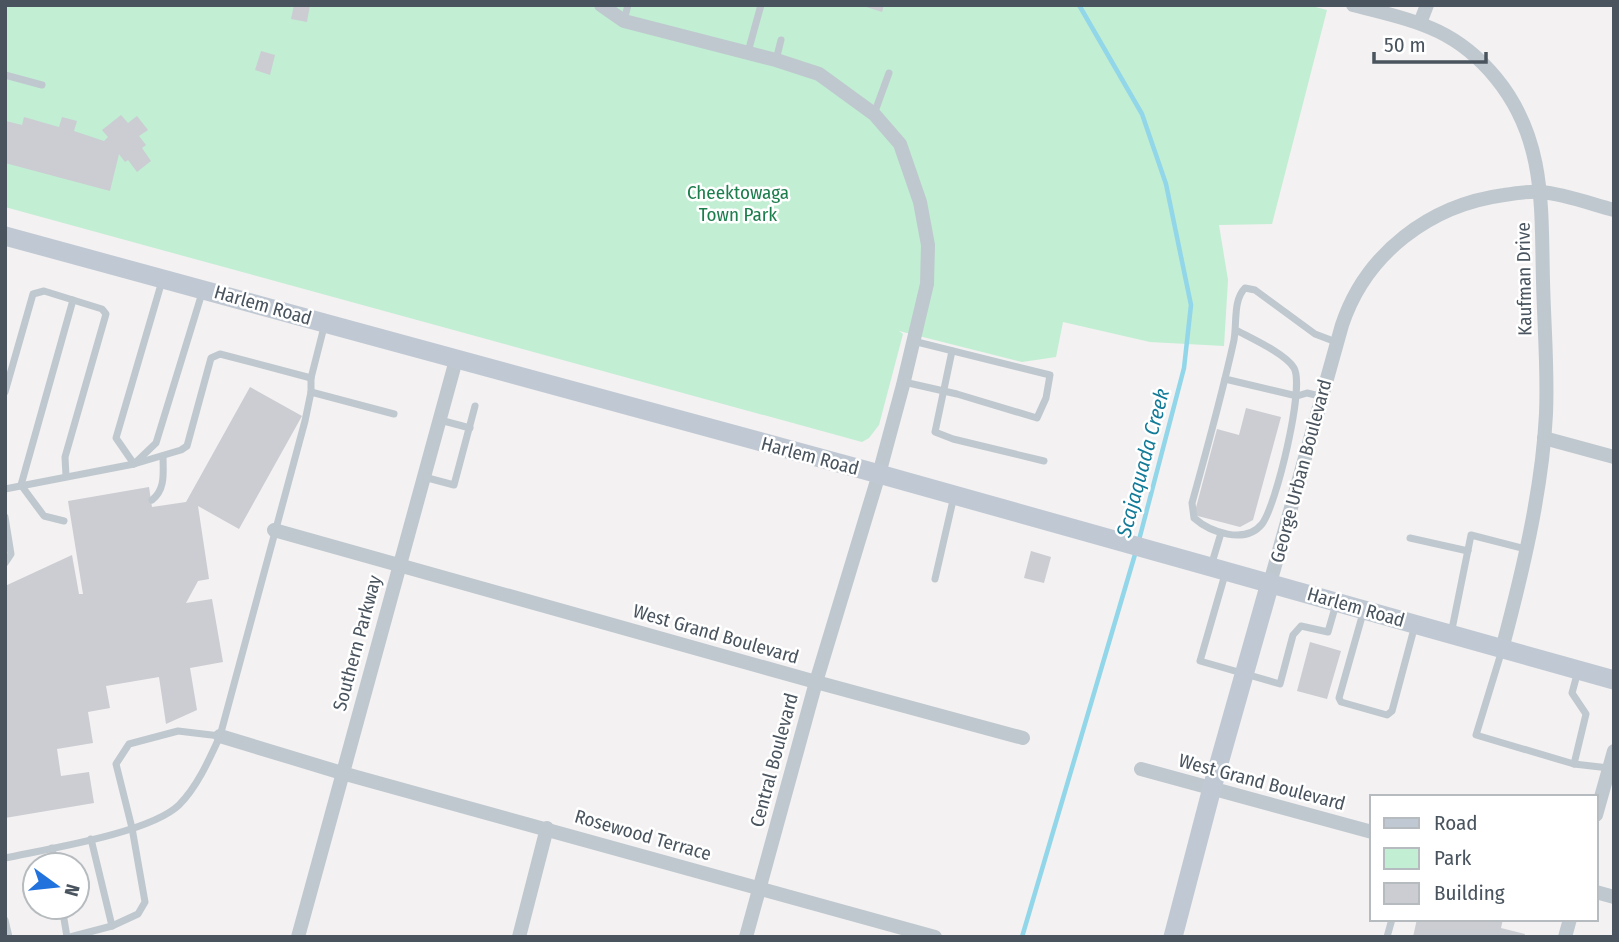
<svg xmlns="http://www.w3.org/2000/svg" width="1619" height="942" viewBox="0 0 1619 942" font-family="'Fira Sans Condensed',sans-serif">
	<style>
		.green { fill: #c2eed3 }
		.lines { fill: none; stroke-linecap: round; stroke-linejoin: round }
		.stream { stroke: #91d6e9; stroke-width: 4.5 }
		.building { fill: #cbcdd3 }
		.lane { stroke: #bfc8cf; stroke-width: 7 }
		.street { stroke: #bfc8cf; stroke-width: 14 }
		.secondary { stroke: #c0c9d3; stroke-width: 19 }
		.labels { text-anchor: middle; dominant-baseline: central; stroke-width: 5; stroke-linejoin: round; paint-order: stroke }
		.park-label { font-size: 19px; fill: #1c7d4d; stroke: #fff }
		.street-label { font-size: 19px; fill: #49545e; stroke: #fff }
		.water-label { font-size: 21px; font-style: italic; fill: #137b98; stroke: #fff }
	</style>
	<rect width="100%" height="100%" fill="#f3f1f1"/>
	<polygon class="green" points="5,5 1308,5 1327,10 1272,224 1219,225 1228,280 1224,346 1150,342 1063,322 1056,357 1022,362 899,331 903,334 879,425 869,438 862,442 5,207"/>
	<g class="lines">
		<g class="stream">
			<polyline points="1079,5 1142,114 1166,184 1191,305 1184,368 1139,540"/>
			<polyline points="1022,937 1136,551"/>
		</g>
	</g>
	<g class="building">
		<polygon points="294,5 310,5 307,22 291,19"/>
		<polygon points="860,5 884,5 882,12"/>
		<polygon points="261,51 275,55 270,75 255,70"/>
		<polygon points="121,115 128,123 137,116 148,130 139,136 146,145 142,148 151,161 137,172 128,160 125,162 119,154 110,191 5,163 6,121 22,125 24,117 59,127 62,117 77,121 74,131 104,141 108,137 102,130"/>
		<polygon points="250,387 302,416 239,529 198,506 209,579 198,581 186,603 212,599 223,662 190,668 197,710 166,724 159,677 106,686 110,708 88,712 93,743 57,749 61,776 89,772 94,803 5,818 5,586 72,555 79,594 83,594 68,501 149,487 152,507 186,502"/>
		<polygon points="1246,408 1281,417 1253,520 1240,527 1194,515 1217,429 1239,435"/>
		<polygon points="1031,551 1051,557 1044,583 1024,578"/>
		<polygon points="1310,642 1341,651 1327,699 1297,691"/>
		<polygon points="1417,919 1503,919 1501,928 1525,934 1524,937 1413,937"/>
	</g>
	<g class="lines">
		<g class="lane">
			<polyline points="624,21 628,5"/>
			<polyline points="748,52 761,5"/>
			<polyline points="776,60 781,40"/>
			<polyline points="5,75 42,85"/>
			<polyline points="874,114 889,73"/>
			<polyline points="162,281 116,438 134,464 156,443 202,293"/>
			<path d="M1236,330C1251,338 1286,354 1294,368C1305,387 1276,506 1262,524C1245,545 1210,532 1194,518L1192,503C1207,449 1222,395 1234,340C1237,323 1233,300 1245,288L1255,290L1315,334L1336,342"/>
			<polyline points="952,351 935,432 953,439 1044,461"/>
			<polyline points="1225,379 1297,396 1307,393 1320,396"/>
			<polyline points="904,382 957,394 1037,418 1046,398 1050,375 913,341"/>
			<polyline points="5,392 33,294 44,291 102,309 106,314 65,457 66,476"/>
			<polyline points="311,392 394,414"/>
			<polyline points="440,420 470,428"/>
			<polyline points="424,477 454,485 475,406"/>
			<polyline points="5,489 134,464 181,450 187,446 211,358 220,354 311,378"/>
			<path d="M152,500C166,489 163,472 163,456"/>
			<polyline points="5,517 11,554 5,563"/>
			<polyline points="64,521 44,516 21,485 73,300"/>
			<polyline points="1410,538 1468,551"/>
			<polyline points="1211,566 1221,533"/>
			<polyline points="1226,571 1200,661 1280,684 1293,635 1301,626 1328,632 1336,604"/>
			<polyline points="935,579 954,496"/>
			<polyline points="1363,613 1339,698 1341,702 1387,715 1392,711 1415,625"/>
			<polyline points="1451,634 1471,535 1526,549"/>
			<polyline points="1502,650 1476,735 1574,764 1609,768"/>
			<polyline points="1574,764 1586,714 1572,693 1578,671"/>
			<polyline points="91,839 112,926"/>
			<polyline points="52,848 55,865"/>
			<path d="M5,858C47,849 150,833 179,805C197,787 209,760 220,736L305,421L311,392V378L325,323"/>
			<polyline points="62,907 67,937"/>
			<polyline points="5,920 9,937"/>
			<polyline points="70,937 112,926 138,914 145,902 132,828 116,764 129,744 178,731 220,736"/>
			<polyline points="1387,937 1392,919"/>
		</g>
		<g class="street">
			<polyline points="601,5 624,21 776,60 819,74 874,114 900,144 920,202 928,245 927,284 903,385 879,474 816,682 746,937"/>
			<path d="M1353,5C1414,21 1454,27 1496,78C1546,139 1541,207 1543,281C1544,325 1548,370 1546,414C1542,492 1522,574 1502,649"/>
			<polyline points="1420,23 1427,5"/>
			<polyline points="1544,438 1614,457"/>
			<polyline points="274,530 816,682 1023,738"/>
			<path d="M1270,583L1342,325C1366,253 1430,205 1504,195C1516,193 1529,191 1541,192C1565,194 1591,204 1614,210"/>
			<polyline points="220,736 342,773 935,937"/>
			<polyline points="1141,769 1372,832"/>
			<polyline points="1596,815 1614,751"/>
			<polyline points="1596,892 1614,897"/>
			<polyline points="298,937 456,360"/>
			<polyline points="519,937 547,828"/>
			<polyline points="1565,937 1570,919"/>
		</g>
		<g class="secondary">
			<polyline points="5,236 879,474 1614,680"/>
			<polyline points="1173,937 1212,788 1270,583"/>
		</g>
	</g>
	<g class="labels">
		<g class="park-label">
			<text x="738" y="192">Cheektowaga<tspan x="738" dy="22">Town Park</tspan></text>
		</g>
		<g class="street-label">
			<text transform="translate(1524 279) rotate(-91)">Kaufman Drive</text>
			<text transform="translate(263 305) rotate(16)">Harlem Road</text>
			<text transform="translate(810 456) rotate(15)">Harlem Road</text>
			<text transform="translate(1301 471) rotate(-75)">George Urban Boulevard</text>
			<text transform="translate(1356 607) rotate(16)">Harlem Road</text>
			<text transform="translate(716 634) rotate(16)">West Grand Boulevard</text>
			<text transform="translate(357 643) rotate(-75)">Southern Parkway</text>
			<text transform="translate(774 760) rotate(-75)">Central Boulevard</text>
			<text transform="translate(1262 782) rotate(15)">West Grand Boulevard</text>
			<text transform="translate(643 835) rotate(16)">Rosewood Terrace</text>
		</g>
		<g class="water-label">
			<text transform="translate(1143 463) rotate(-75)">Scajaquada Creek</text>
		</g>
	</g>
	<rect width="1619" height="942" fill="none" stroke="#49545e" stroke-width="14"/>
	<rect x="1370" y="795" width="228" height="126" fill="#ffffff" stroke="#b6bbbf" stroke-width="2"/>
	<rect x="1384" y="818" width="35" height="10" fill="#c0c9d3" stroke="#b6bbbf" stroke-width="2"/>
	<text x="1434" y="830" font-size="21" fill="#49545e">Road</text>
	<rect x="1384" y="848" width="35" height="21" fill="#c2eed3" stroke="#b6bbbf" stroke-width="2"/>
	<text x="1434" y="865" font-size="21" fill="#49545e">Park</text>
	<rect x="1384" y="883" width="35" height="21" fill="#cbcdd3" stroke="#b6bbbf" stroke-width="2"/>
	<text x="1434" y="900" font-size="21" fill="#49545e">Building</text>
	<g transform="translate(56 886) rotate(105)"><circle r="33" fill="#ffffff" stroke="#b6bbbf" stroke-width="2"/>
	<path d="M0-5L12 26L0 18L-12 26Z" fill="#2172dd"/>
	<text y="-10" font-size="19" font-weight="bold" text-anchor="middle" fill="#49545e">N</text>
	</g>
	<path d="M1374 52v10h112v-10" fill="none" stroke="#49545e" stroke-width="3.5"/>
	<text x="1384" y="52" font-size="21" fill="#49545e" stroke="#ffffff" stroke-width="5" paint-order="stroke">50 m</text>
</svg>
